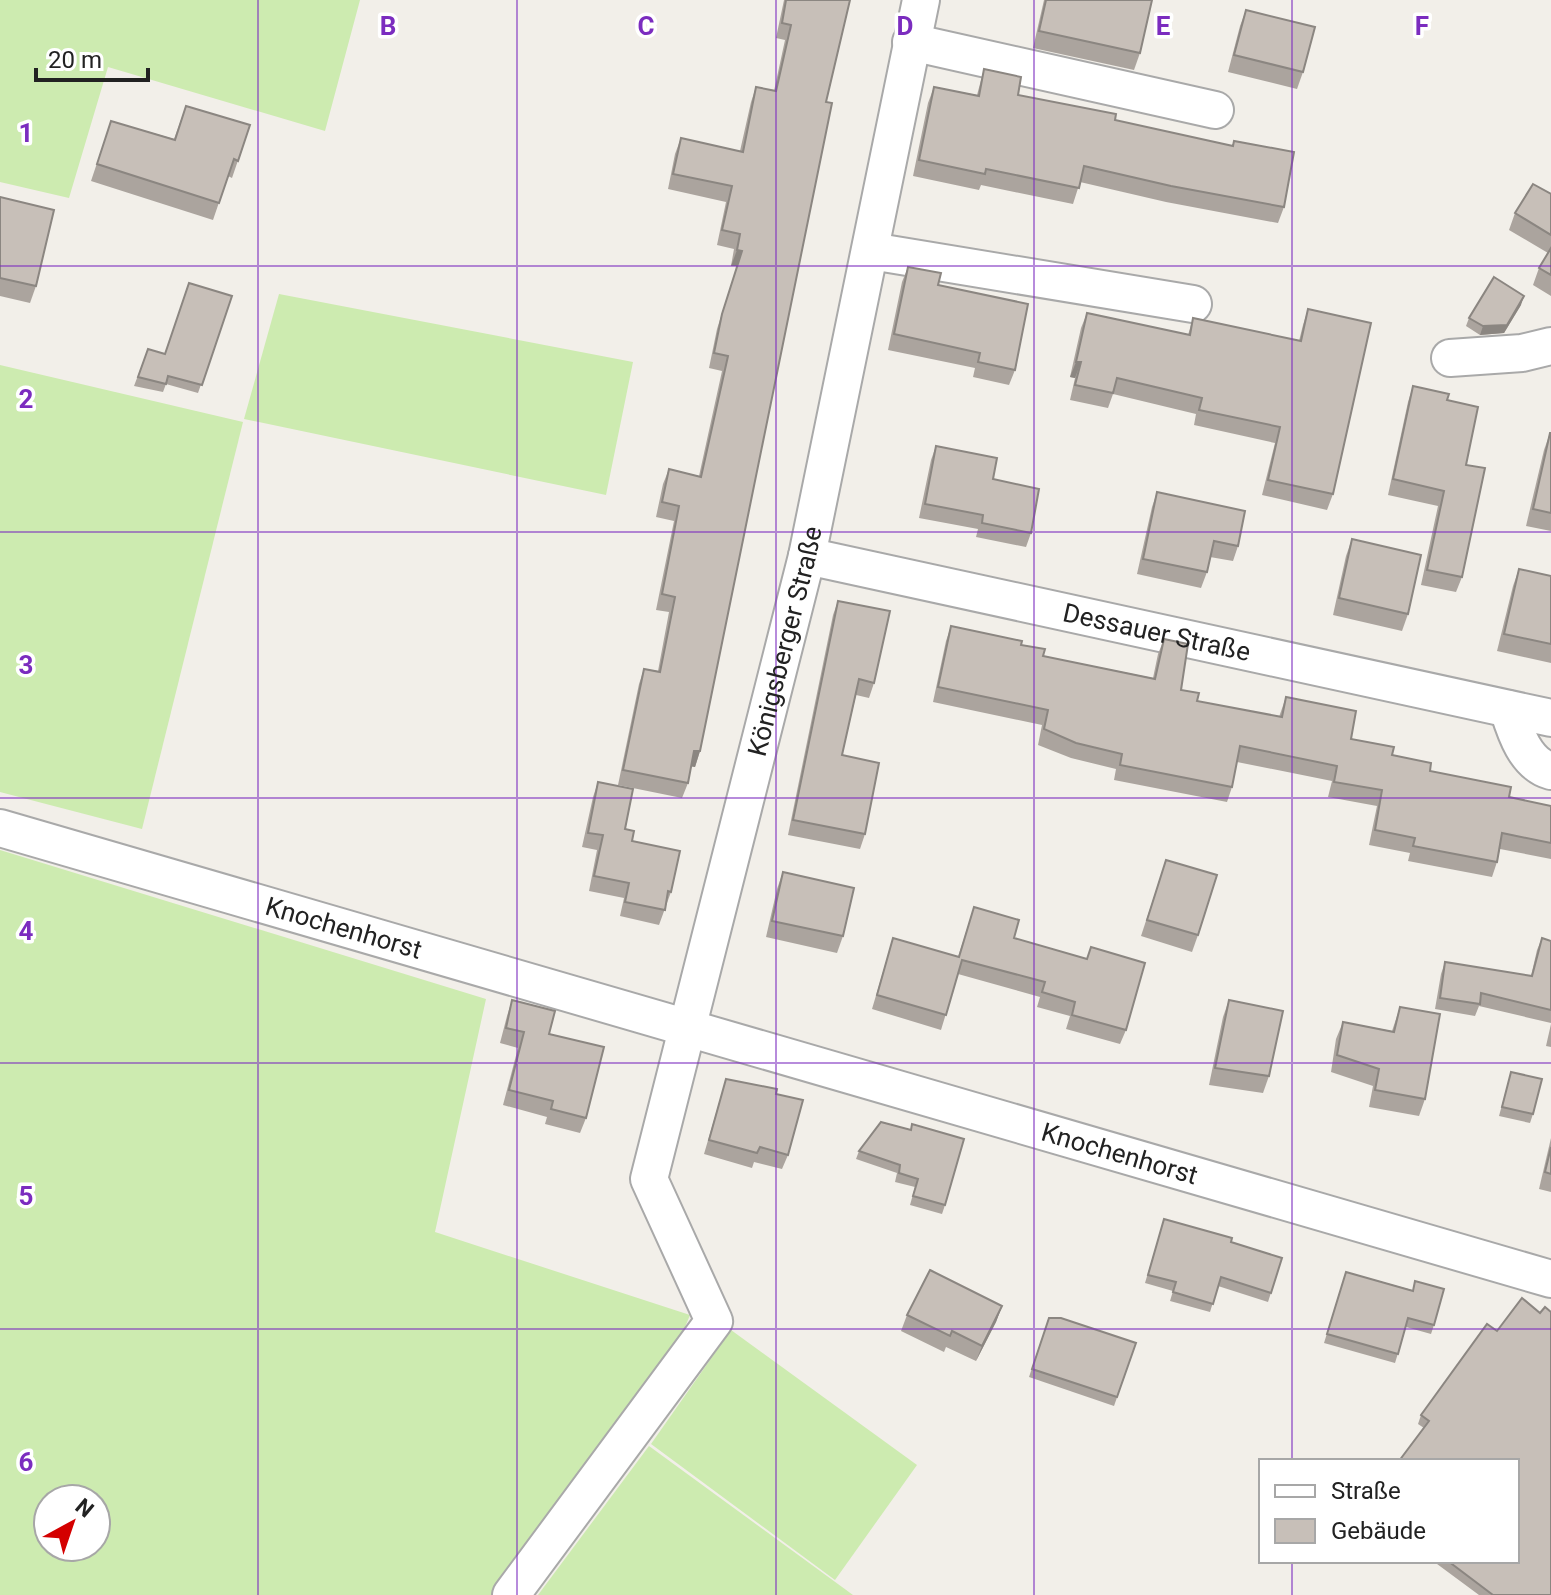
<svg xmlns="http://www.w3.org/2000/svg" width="1551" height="1595" viewBox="0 0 1551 1595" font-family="Roboto,sans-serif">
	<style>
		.grass { fill: #cdebb0; fill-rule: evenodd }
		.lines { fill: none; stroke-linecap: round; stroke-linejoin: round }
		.street-casing { stroke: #a9a9a9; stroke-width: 40 }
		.street { stroke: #fff; stroke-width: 36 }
		.wall { fill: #aba49e }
		.shaded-wall { fill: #8b8681 }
		.building { fill: #c7bfb8; stroke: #8b8681; stroke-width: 2 }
		.grid { fill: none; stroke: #7b2cbf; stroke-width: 2; stroke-opacity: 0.55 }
		.labels { text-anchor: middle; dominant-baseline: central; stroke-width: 7; stroke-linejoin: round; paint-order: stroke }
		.street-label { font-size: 26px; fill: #222; stroke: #fff }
		.grid-label { font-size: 26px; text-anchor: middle; font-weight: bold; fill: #7b2cbf; stroke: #fff; stroke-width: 7; stroke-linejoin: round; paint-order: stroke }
	</style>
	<rect width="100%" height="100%" fill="#f2efe9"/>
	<g class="grass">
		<polygon points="0,0 360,0 325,131 108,67 69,198 0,182"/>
		<polygon points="279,294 633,362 606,495 244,419"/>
		<polygon points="0,365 243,422 142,829 0,792"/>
		<path d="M0,850L486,999L435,1232L690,1315L676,1349L493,1595H0ZM48,1499H96V1547H48Z"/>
		<polygon points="731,1330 917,1465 835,1580 651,1444"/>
		<polygon points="649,1446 853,1595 538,1595"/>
	</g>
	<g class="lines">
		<g class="street-casing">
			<g id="street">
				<polyline points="911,42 1215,110"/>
				<polyline points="871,251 1193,304"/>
				<polyline points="1450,358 1522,353 1551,346"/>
				<path id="s1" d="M807,556L1551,718"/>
				<path d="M1508,709C1515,731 1525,764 1551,771"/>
				<path id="s2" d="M0,828L1551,1279"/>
				<path id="s3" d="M511,1595L714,1321L649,1179L807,556L921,0"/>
			</g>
		</g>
		<use href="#street" class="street"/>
	</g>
	<g class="wall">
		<polygon points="784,0 850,0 826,102 700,751 695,767 691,766 688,783 682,798 618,785 639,684 644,669 658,671 669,612 656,610 674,521 656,517 663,484 669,469 699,476 722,371 709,368 717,329 737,266 731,266 734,249 717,245 726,202 668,189 675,154 681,138 740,151 751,102 756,87 774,91 785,40 776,38"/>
		<polygon points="1044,0 1152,0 1140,53 1134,70 1033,48"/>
		<polygon points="1246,10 1303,72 1297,89 1228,72 1240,26"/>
		<polygon points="984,69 1018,95 1115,120 1232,146 1234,141 1284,207 1278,223 1166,202 1080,182 1073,204 981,185 979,190 913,176 928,103 934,87 977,95"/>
		<polygon points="186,106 250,125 232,178 228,176 213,220 91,181 111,121 174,139"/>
		<polygon points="1551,194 1551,296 1533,285 1539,268 1548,253 1509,230 1515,213"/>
		<polygon points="0,197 36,286 30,303 0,296"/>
		<polygon points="908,267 938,285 1015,370 1009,385 973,377 975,368 888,350 902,282"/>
		<polygon points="232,296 198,393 166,384 163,392 134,386 148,349 165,354"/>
		<polygon points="1521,305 1504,333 1480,335 1466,326 1469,318"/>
		<polygon points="1308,309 1333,494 1327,510 1262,495 1275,443 1194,425 1196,414 1113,394 1108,408 1070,400 1075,378 1070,377 1081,328 1087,313 1188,335 1193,318 1299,341 1303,325"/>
		<polygon points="1413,386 1447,400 1466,465 1462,577 1456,592 1421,585 1438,506 1388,495 1408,402"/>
		<polygon points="1550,433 1551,433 1551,531 1526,526 1544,450"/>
		<polygon points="936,446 993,479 1031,533 1026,547 976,537 978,529 919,518 931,460"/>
		<polygon points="1157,492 1238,546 1233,561 1210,557 1207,572 1201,588 1137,574 1152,507"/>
		<polygon points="1352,539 1408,614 1402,631 1333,615 1346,556"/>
		<polygon points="1519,569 1551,576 1551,663 1497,651 1513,586"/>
		<polygon points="838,601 874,683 869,698 856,695 842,755 865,834 860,849 788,835 833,615"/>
		<polygon points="951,626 1021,645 1043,656 1153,678 1158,654 1164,639 1181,690 1197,701 1279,717 1286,697 1351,739 1430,771 1509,797 1551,806 1551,859 1500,849 1497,862 1492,877 1408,861 1410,853 1369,845 1377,806 1328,797 1332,781 1237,762 1232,787 1227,802 1114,780 1116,769 1071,758 1038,745 1042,725 933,702 946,641"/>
		<polygon points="598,782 632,841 671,892 659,925 620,916 624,898 589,891 597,850 582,847 593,797"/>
		<polygon points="1166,860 1198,935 1192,952 1141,936"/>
		<polygon points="783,872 843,936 837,953 766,937 777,889"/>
		<polygon points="974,907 1014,938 1087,959 1091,947 1126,1030 1120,1044 1066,1029 1070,1016 1037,1007 1040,997 958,974 941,1030 872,1009 893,938 958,957"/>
		<polygon points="1542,938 1551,941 1551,1023 1479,1006 1475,1016 1435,1009 1441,974 1445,962 1531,976 1537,950"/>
		<polygon points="512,1000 549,1034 586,1118 580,1133 545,1124 547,1117 503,1105 518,1048 500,1043 507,1016"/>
		<polygon points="1229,1000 1269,1076 1263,1093 1209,1085 1223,1017"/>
		<polygon points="1400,1007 1425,1099 1419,1116 1369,1107 1373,1086 1331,1072 1336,1039 1343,1022 1392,1031"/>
		<polygon points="1551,1024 1551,1047 1546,1046"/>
		<polygon points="1511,1072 1533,1114 1530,1123 1499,1116"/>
		<polygon points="726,1079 776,1094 788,1155 782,1169 754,1162 752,1168 704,1154"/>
		<polygon points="881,1122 945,1205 942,1214 910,1205 915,1187 895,1182 897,1173 856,1159 859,1151"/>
		<polygon points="1551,1138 1551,1192 1539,1189"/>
		<polygon points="1164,1219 1231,1242 1282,1258 1268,1302 1218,1286 1210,1312 1170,1301 1173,1291 1145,1283"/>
		<polygon points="1346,1272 1412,1290 1434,1325 1431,1334 1406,1327 1395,1363 1324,1343"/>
		<polygon points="1002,1306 996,1322 976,1361 946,1347 944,1352 901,1331 907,1315"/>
		<polygon points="1540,1313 1551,1595 1479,1595 1433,1561 1517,1561 1424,1428 1418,1424 1421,1415 1497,1331"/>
		<polygon points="1049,1318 1136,1343 1114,1406 1029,1377"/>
	</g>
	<g class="shaded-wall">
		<polygon points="737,250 742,251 737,266 731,266"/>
		<polygon points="1524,296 1521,305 1504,333 1480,335 1483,326"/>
		<polygon points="1076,362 1081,362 1075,378 1070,377"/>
		<polygon points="694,751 700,751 695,767 689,766"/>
		<polygon points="1002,1306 996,1322 976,1361 982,1346"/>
	</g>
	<g class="building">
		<polygon points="786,0 850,0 826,102 832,103 700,751 694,751 688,783 623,770 644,669 660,672 675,597 662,594 679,506 662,502 669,469 701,477 728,356 714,353 722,314 742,251 737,250 740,234 722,230 732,186 673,174 681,138 743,152 756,87 776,91 791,25 782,23"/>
		<polygon points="1046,0 1152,0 1140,53 1039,31"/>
		<polygon points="1246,10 1315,27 1303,72 1234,55"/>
		<polygon points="984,69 1021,77 1018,95 1116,114 1115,120 1233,146 1234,141 1294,152 1284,207 1171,186 1084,166 1079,188 986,169 985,174 919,160 934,87 979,96"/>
		<polygon points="186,106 250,125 238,161 234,159 219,203 97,164 111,121 175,140"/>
		<polygon points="1533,184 1551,194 1551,235 1515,213"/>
		<polygon points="0,197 54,210 36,286 0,278"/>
		<polygon points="1551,248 1551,275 1539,268"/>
		<polygon points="908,267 941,273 938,285 1028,304 1015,370 978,362 980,353 894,334"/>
		<polygon points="1494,277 1524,296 1507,325 1483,326 1469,318"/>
		<polygon points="189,283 232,296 202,385 168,376 166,384 138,377 148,349 165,354"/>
		<polygon points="1308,309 1371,323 1333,494 1268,480 1280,427 1199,410 1202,398 1117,378 1113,393 1075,385 1081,362 1076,362 1087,313 1190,335 1193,318 1301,341"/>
		<polygon points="1413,386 1449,394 1447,400 1478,407 1466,465 1485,468 1462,577 1427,570 1444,491 1393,479"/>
		<polygon points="1550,433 1551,433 1551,513 1533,509"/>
		<polygon points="936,446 997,458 993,479 1039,489 1031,533 982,523 983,515 925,504"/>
		<polygon points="1157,492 1245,511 1238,546 1214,541 1207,572 1143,559"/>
		<polygon points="1352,539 1421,555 1408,614 1339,598"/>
		<polygon points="1519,569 1551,576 1551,644 1504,634"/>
		<polygon points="838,601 890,611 874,683 859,679 842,755 879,763 865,834 793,820"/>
		<polygon points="951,626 1022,641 1021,645 1045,649 1043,656 1155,679 1164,639 1188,644 1181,690 1199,693 1197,701 1282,717 1286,697 1356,711 1351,739 1394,747 1392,755 1431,763 1430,771 1511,787 1509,797 1551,806 1551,843 1502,833 1497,862 1413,846 1415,838 1375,830 1382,790 1334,782 1337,766 1240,746 1232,787 1120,765 1122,754 1076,743 1044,729 1048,710 938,687"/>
		<polygon points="598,782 633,789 625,829 634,831 632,841 680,851 671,892 668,891 665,910 625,902 629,883 594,876 603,835 588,833"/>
		<polygon points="1166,860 1217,875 1198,935 1147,920"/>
		<polygon points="783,872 854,888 843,936 772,921"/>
		<polygon points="974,907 1019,920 1014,938 1087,959 1091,947 1145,963 1126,1030 1072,1015 1075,1002 1042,992 1045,982 962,960 946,1015 877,995 893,938 959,957"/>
		<polygon points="1542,938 1551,941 1551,1010 1481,993 1480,1004 1440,998 1445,962 1532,976"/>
		<polygon points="512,1000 555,1011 549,1034 604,1047 586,1118 551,1109 553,1101 509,1090 524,1032 506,1028"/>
		<polygon points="1229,1000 1283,1011 1269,1076 1215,1068"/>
		<polygon points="1400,1007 1440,1014 1425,1099 1375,1090 1379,1069 1337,1055 1343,1022 1394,1032"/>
		<polygon points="1511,1072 1542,1079 1533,1114 1502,1107"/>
		<polygon points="726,1079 777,1089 776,1094 803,1100 788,1155 760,1147 757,1153 709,1140"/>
		<polygon points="881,1122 911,1130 912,1124 964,1139 945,1205 913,1196 918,1179 899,1173 900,1165 859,1151"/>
		<polygon points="1551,1147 1551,1174 1545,1172"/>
		<polygon points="1164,1219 1232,1238 1231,1242 1282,1258 1271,1293 1221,1277 1213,1304 1173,1292 1176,1282 1148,1275"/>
		<polygon points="930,1270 1002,1306 982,1346 952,1331 950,1336 907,1315"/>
		<polygon points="1346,1272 1413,1291 1415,1281 1444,1289 1434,1325 1408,1318 1398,1354 1327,1334"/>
		<polygon points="1522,1298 1540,1313 1545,1307 1551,1312 1551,1595 1493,1595 1448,1561 1517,1561 1517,1461 1399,1461 1429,1421 1421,1415 1487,1324 1497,1331"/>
		<polygon points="1049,1318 1061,1318 1136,1343 1117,1397 1032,1369"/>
	</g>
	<path class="grid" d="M258,0V1595M517,0V1595M776,0V1595M1034,0V1595M1292,0V1461M0,266H1551M0,532H1551M0,798H1551M0,1063H1551M0,1329H1551M1292,1561V1595"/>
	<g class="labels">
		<g class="street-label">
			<text stroke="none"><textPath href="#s1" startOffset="358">Dessauer Straße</textPath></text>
			<text stroke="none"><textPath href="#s3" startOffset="1052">Königsberger Straße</textPath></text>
			<text stroke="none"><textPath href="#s2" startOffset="358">Knochenhorst</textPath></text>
			<text stroke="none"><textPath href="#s2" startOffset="1166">Knochenhorst</textPath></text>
		</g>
	</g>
	<g class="grid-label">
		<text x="388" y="35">B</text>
		<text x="646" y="35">C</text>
		<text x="905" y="35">D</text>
		<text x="1163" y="35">E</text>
		<text x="1422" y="35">F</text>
		<text x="26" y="142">1</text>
		<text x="26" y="408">2</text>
		<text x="26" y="674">3</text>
		<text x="26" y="940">4</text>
		<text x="26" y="1205">5</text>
		<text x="26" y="1471">6</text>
	</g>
	<rect x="1259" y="1459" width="260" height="104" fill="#ffffff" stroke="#a7a7a7" stroke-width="2"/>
	<rect x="1275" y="1485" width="40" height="12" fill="#ffffff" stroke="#a7a7a7" stroke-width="2"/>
	<text x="1331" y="1499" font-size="24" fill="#222222">Straße</text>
	<rect x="1275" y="1519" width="40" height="24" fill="#c7bfb8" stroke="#a7a7a7" stroke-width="2"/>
	<text x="1331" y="1539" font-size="24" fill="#222222">Gebäude</text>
	<g transform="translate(72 1523) rotate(40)"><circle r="38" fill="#ffffff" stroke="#a7a7a7" stroke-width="2"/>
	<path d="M0-6L14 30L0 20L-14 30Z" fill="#d40000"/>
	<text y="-12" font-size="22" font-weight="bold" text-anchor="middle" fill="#222222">N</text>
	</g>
	<path d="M36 68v12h112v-12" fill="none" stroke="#222222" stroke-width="4"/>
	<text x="48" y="68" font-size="24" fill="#222222" stroke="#ffffff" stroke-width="6" paint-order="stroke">20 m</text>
</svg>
